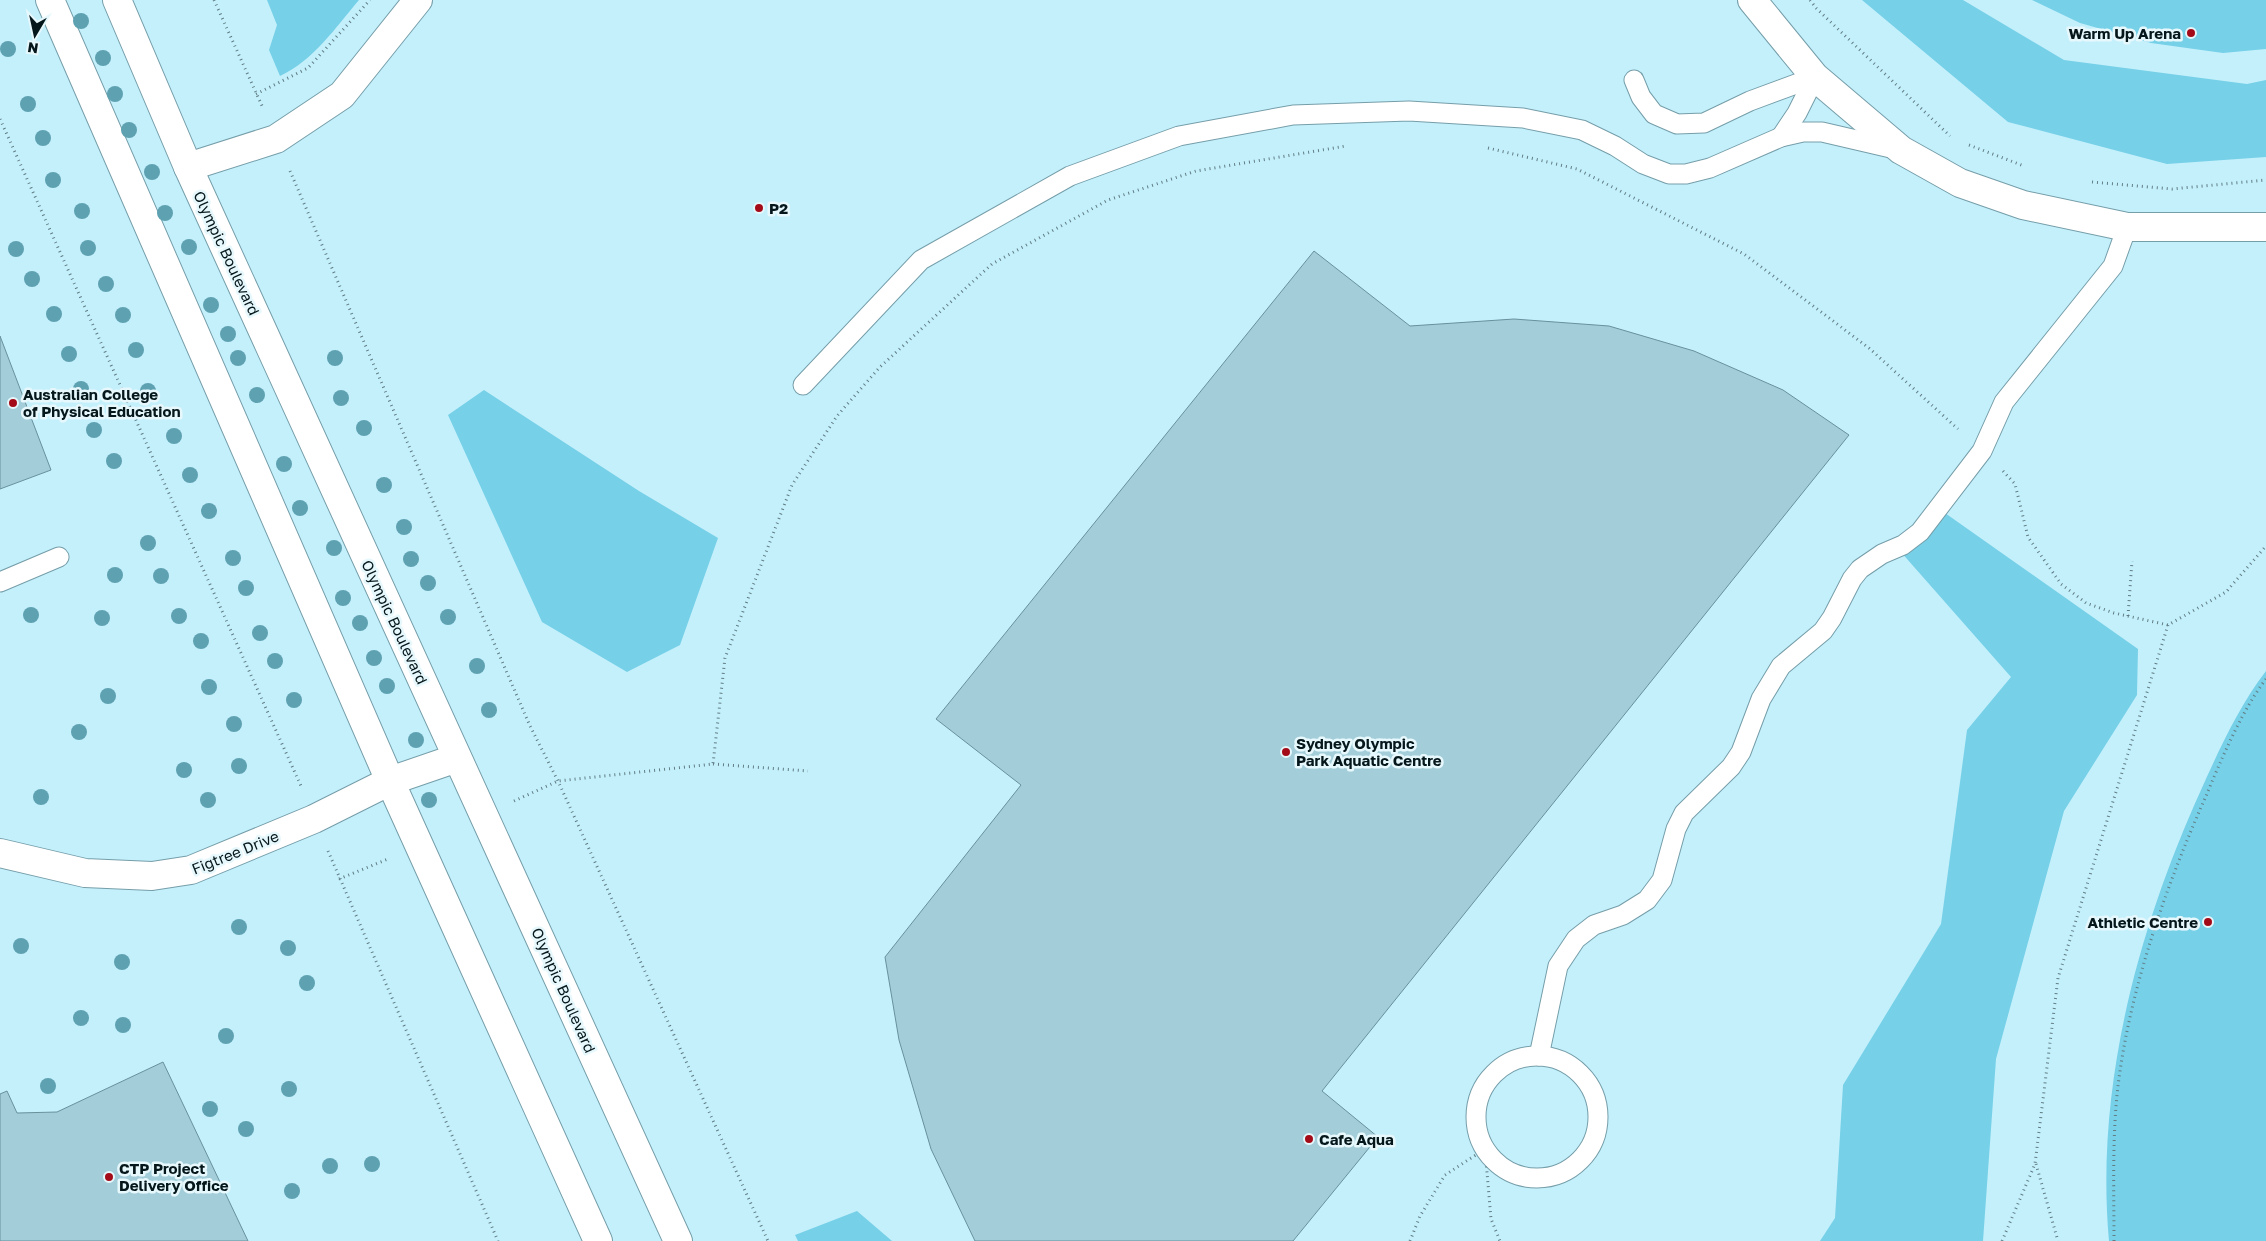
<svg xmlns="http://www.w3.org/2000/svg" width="2266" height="1241" viewBox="0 0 2266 1241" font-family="'Golos Text',sans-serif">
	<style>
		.green { fill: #76d0e7 }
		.building { fill: #a2cdd9; stroke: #68919c }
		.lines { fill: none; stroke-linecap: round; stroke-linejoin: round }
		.lane-casing { stroke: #759ea9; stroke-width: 21 }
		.street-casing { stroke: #759ea9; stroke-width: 30 }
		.secondary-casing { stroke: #759ea9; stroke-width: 30 }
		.path { stroke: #607d85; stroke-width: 3; stroke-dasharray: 1 4; stroke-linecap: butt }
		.lane { stroke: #fff; stroke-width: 19 }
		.street { stroke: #fff; stroke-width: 28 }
		.secondary { stroke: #fff; stroke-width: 28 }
		.tree { fill: #5ea1b1 }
		.poi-dot { fill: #a40b19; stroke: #e7f8fd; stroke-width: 2 }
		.labels { text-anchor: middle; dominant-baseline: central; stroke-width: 5; stroke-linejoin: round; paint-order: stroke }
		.poi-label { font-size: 15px; font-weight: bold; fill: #06171b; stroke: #e7f8fd; text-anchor: start }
		.street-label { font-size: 15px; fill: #06171b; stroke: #e7f8fd }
	</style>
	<rect width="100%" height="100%" fill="#c4f0fc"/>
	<g class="green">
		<path d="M267,0H359C335,28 314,60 280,76L269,50L277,25Z"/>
		<polygon points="1862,0 1963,0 2064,60 2247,84 2266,80 2266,157 2167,164 2008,122"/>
		<polygon points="2032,0 2266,0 2266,49 2223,53 2151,43 2080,23"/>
		<polygon points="484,390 639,491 718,538 680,645 627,672 542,622 448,415"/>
		<polygon points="1945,513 2138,649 2137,695 2064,811 1996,1059 1983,1241 1820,1241 1835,1218 1843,1085 1941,924 1967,730 2011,677 1900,551"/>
		<path d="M2266,671V1241H2109C2095,1087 2138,929 2201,790C2219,750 2239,706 2266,671Z"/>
		<polygon points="857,1211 892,1241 798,1241 795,1235"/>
	</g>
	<g class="building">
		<polygon points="1314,251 1410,326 1514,319 1609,326 1694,351 1783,390 1849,435 1322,1091 1378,1137 1293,1241 975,1241 931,1149 899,1040 885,957 1021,785 936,719"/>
		<polygon points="0,336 51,470 0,489"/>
		<polygon points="163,1062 248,1241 0,1241 0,1094 7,1091 17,1113 57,1112"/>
	</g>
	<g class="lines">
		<g class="lane-casing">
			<g id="lane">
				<polyline points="1634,80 1641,97 1654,114 1677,124 1704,123 1750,101 1815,77"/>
				<polyline points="1781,137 1797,113 1815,77"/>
				<polyline points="803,385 921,260 1070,176 1179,136 1293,115 1409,111 1523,118 1582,130 1615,146 1643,164 1669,174 1686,174 1710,168 1781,137 1803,132 1822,132 1895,149"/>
				<polyline points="0,582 59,557"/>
				<polyline points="1539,1056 1558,966 1576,939 1594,925 1623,915 1647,900 1662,880 1676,829 1684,813 1731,767 1741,752 1761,699 1781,666 1823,631 1832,618 1852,579 1860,569 1882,554 1903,545 1920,532 1982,451 2004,402 2113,266 2127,227"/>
				<circle cx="1537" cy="1117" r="61"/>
			</g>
		</g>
		<g class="street-casing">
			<g id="street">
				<polyline points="1752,0 1815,77 1901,150 1960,183 2023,205 2127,227 2266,227"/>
				<polyline points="188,167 276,139 342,95 418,0"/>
				<polyline points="0,853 85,873 152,876 191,870 314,819 390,781 457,758"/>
			</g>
		</g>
		<g class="secondary-casing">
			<g id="secondary">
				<polyline points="50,0 390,781 598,1241"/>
				<polyline points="117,0 188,167 678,1241"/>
			</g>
		</g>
		<g class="path">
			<polyline points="214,0 263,108"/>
			<polyline points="1810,0 1816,8 1950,136"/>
			<polyline points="256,94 308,68 370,0"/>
			<polyline points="0,119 301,786"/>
			<polyline points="1969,145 2024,166"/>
			<polyline points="1488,148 1577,169 1744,254 1869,348 1958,429"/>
			<polyline points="290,171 530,726 558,781 768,1241"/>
			<polyline points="2092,182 2172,189 2266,180"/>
			<polyline points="2003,471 2015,484 2028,537 2061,584 2086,603 2114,613 2168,625 2226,592 2266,546"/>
			<polyline points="2128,616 2132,561"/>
			<polyline points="713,764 808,771"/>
			<polyline points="514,801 558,781 713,764 725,658 792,485 837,416 880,367 992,264 1108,200 1196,171 1346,146"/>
			<polyline points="328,851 498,1241"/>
			<polyline points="339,879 388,859"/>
			<polyline points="2036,1164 2058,1241"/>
			<polyline points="1410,1241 1420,1216 1445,1175 1485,1149 1491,1219 1500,1241"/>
			<polyline points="2002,1241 2035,1164 2058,978 2168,625"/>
			<path d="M2114,1241C2114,1190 2112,1137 2118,1086C2130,988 2166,886 2206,796C2221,760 2242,710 2266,679"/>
		</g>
		<use href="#lane" class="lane"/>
		<use href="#street" class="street"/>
		<use href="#secondary" class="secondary"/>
	</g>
	<g class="tree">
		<circle cx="81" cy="21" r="8"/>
		<circle cx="8" cy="49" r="8"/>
		<circle cx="103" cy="58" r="8"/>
		<circle cx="115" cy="94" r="8"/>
		<circle cx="28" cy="104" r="8"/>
		<circle cx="129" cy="130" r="8"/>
		<circle cx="43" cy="138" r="8"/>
		<circle cx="152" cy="172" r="8"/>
		<circle cx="53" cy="180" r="8"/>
		<circle cx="82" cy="211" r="8"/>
		<circle cx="165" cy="213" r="8"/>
		<circle cx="189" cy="247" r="8"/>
		<circle cx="88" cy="248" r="8"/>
		<circle cx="16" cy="249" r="8"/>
		<circle cx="32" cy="279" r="8"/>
		<circle cx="106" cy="284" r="8"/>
		<circle cx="211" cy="305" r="8"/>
		<circle cx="54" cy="314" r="8"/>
		<circle cx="123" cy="315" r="8"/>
		<circle cx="228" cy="334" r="8"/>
		<circle cx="136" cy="350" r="8"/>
		<circle cx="69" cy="354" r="8"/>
		<circle cx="238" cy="358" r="8"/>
		<circle cx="335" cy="358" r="8"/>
		<circle cx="81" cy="389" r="8"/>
		<circle cx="148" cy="391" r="8"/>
		<circle cx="257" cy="395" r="8"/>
		<circle cx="341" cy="398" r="8"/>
		<circle cx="364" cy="428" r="8"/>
		<circle cx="94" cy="430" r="8"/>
		<circle cx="174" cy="436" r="8"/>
		<circle cx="114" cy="461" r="8"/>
		<circle cx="284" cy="464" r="8"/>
		<circle cx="190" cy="475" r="8"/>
		<circle cx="384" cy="485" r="8"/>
		<circle cx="300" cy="508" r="8"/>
		<circle cx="209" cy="511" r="8"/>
		<circle cx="404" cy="527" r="8"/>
		<circle cx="148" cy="543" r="8"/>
		<circle cx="334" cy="548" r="8"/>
		<circle cx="233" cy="558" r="8"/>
		<circle cx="411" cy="559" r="8"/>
		<circle cx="115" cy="575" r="8"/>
		<circle cx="161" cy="576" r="8"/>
		<circle cx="428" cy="583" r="8"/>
		<circle cx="246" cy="588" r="8"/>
		<circle cx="343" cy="598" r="8"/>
		<circle cx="31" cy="615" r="8"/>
		<circle cx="179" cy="616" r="8"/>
		<circle cx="448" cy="617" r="8"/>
		<circle cx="102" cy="618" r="8"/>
		<circle cx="360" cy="623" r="8"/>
		<circle cx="260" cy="633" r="8"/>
		<circle cx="201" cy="641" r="8"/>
		<circle cx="374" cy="658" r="8"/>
		<circle cx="275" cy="661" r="8"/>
		<circle cx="477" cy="666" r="8"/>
		<circle cx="387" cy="686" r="8"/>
		<circle cx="209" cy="687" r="8"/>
		<circle cx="108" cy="696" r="8"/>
		<circle cx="294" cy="700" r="8"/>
		<circle cx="489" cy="710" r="8"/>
		<circle cx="234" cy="724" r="8"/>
		<circle cx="79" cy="732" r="8"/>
		<circle cx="416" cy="740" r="8"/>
		<circle cx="239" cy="766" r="8"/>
		<circle cx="184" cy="770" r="8"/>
		<circle cx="41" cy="797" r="8"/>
		<circle cx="208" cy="800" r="8"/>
		<circle cx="429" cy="800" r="8"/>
		<circle cx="239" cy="927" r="8"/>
		<circle cx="21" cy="946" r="8"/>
		<circle cx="288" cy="948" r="8"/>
		<circle cx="122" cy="962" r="8"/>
		<circle cx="307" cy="983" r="8"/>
		<circle cx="81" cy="1018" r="8"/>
		<circle cx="123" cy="1025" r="8"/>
		<circle cx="226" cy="1036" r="8"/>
		<circle cx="48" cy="1086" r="8"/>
		<circle cx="289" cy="1089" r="8"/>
		<circle cx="210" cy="1109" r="8"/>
		<circle cx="246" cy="1129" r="8"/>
		<circle cx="372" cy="1164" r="8"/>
		<circle cx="330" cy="1166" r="8"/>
		<circle cx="292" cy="1191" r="8"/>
	</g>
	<g class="poi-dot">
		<circle cx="2191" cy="33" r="5"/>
		<circle cx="759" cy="208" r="5"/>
		<circle cx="13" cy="403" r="5"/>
		<circle cx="1286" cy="752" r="5"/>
		<circle cx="2208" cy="922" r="5"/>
		<circle cx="1309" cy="1139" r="5"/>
		<circle cx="109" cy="1177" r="5"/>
	</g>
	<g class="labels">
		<g class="poi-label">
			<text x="2181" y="33" text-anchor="end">Warm Up Arena</text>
			<text x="769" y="208">P2</text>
			<text x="23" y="394">Australian College<tspan x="23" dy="17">of Physical Education</tspan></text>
			<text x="1296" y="743">Sydney Olympic<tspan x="1296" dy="17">Park Aquatic Centre</tspan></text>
			<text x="2198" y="922" text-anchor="end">Athletic Centre</text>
			<text x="1319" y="1139">Cafe Aqua</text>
			<text x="119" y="1168">CTP Project<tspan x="119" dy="17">Delivery Office</tspan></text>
		</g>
		<g class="street-label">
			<text transform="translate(227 253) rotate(65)">Olympic Boulevard</text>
			<text transform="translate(395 622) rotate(65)">Olympic Boulevard</text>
			<text transform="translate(235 852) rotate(-22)">Figtree Drive</text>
			<text transform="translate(564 990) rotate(66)">Olympic Boulevard</text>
		</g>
	</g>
	<g transform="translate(35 35) rotate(189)" stroke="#e7f8fd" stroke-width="4" paint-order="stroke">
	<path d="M0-4L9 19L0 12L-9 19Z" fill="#06171b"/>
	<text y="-8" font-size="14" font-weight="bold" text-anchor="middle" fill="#06171b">N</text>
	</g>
</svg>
